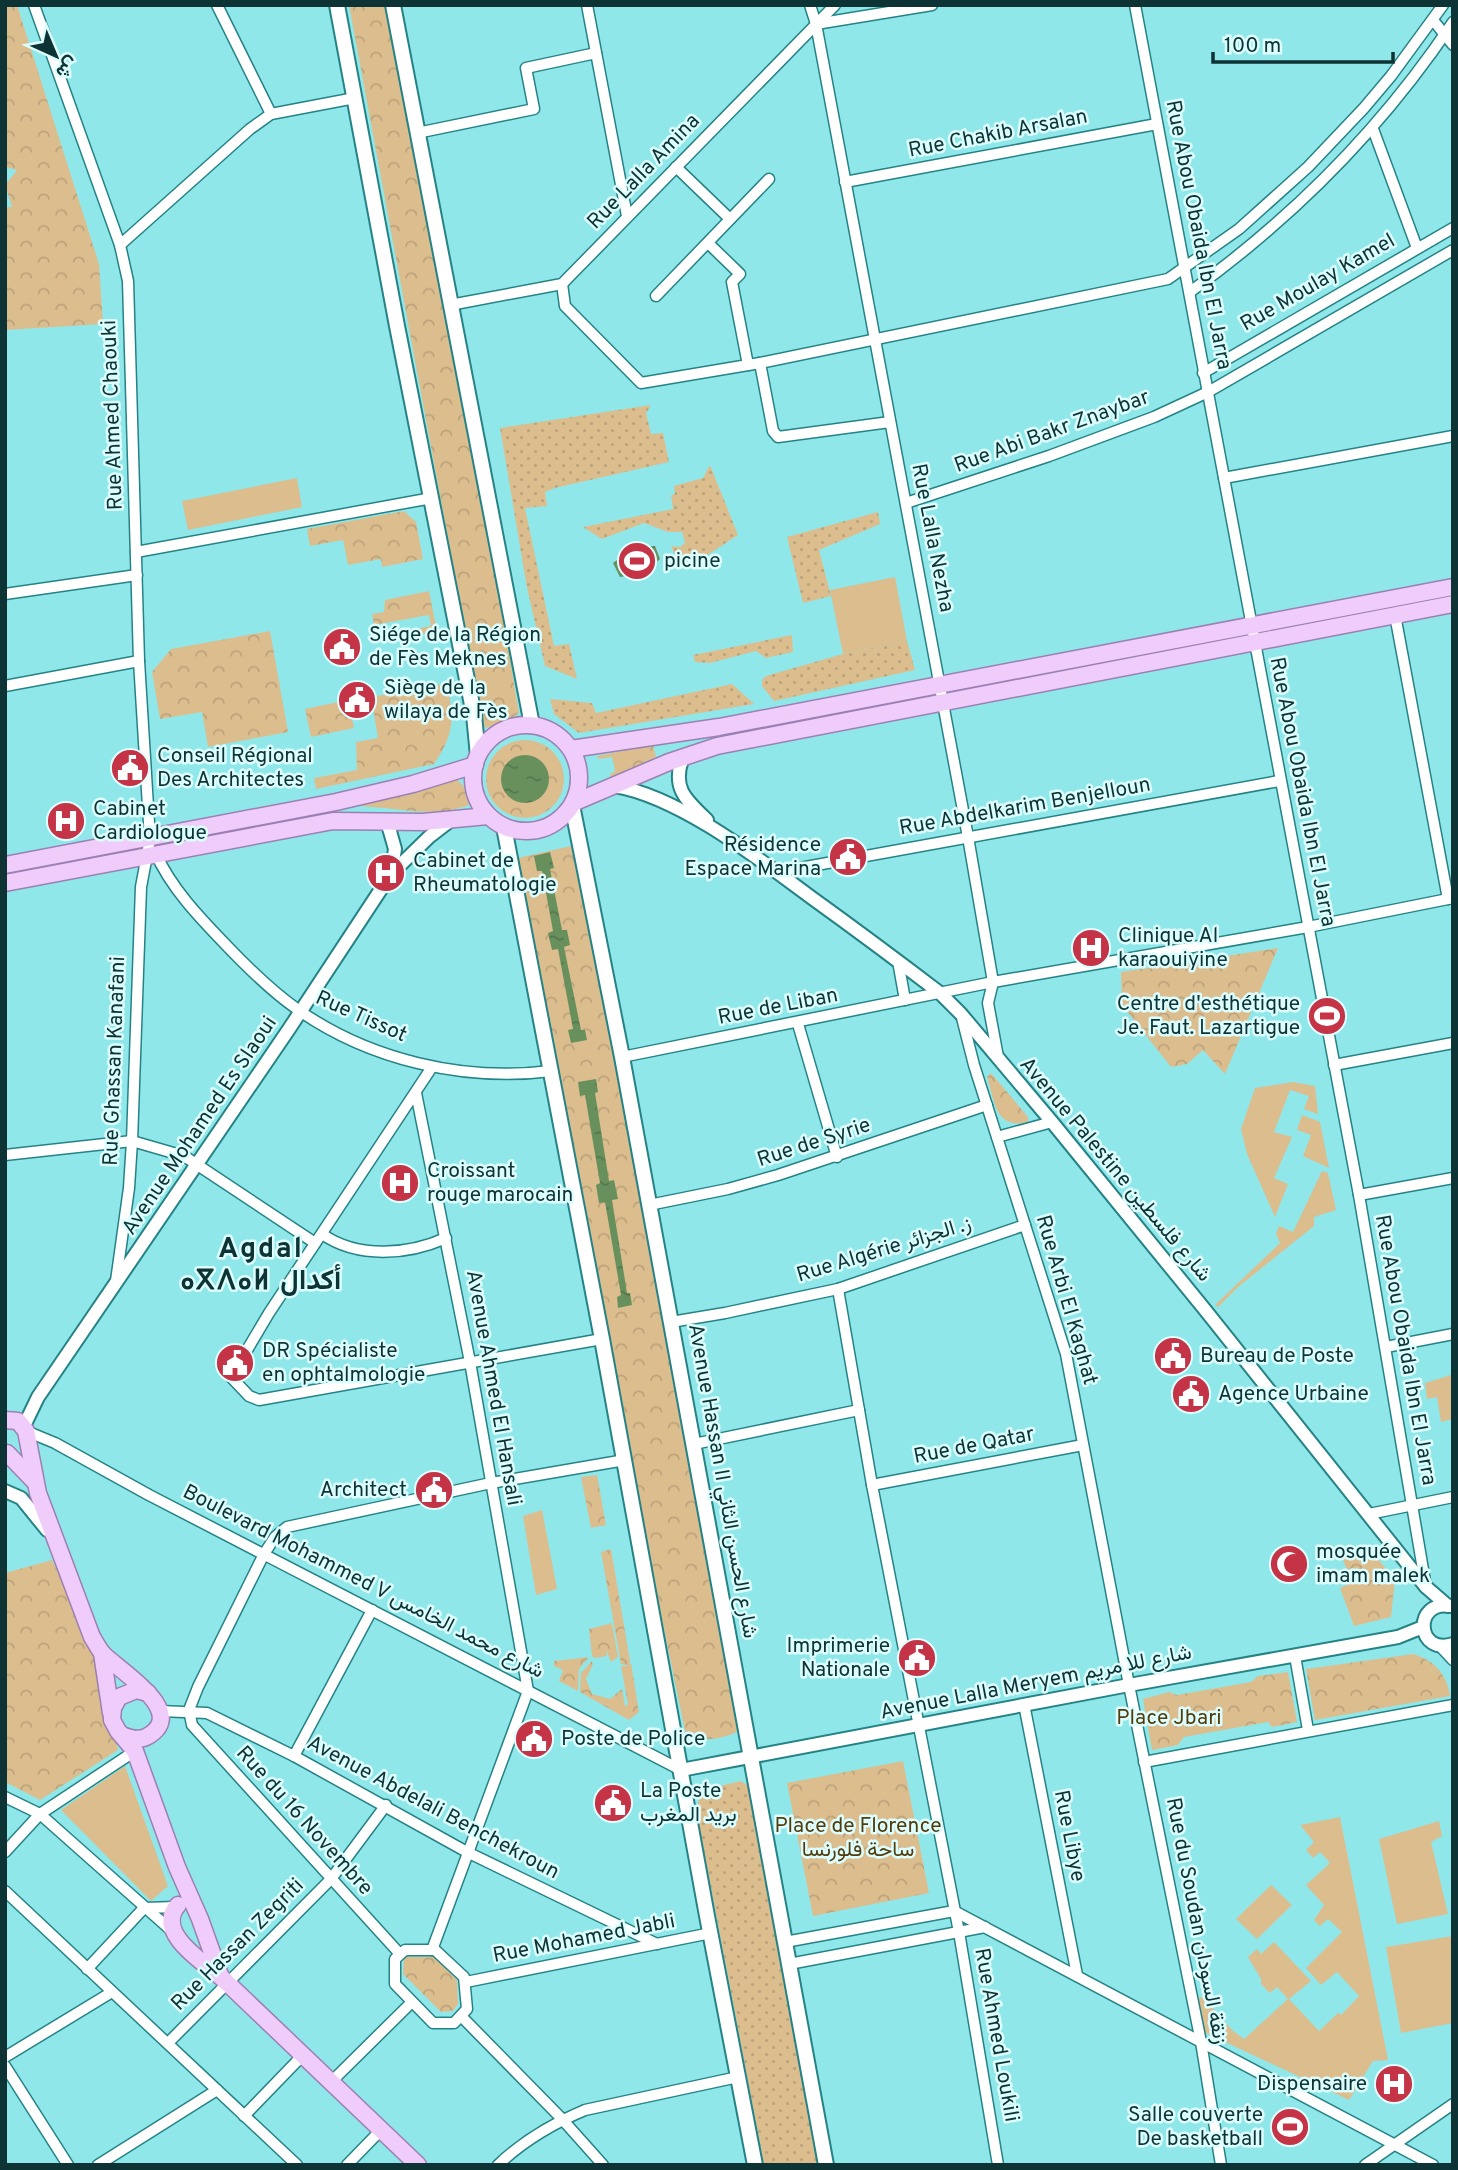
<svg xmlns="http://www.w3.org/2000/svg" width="1458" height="2170" viewBox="0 0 1458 2170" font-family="Overpass,Vazirmatn,'Noto Sans Tifinagh',sans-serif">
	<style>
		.grass { fill: url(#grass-dots) }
		.park { fill: url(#park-crowns) }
		.garden { fill: #dcbd8e }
		.water { fill: url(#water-ripples) }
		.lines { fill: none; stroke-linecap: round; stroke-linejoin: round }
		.minor-casing { stroke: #258386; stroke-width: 13 }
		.tertiary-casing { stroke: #258386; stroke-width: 16 }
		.secondary-casing { stroke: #258386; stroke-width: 18 }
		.primary-casing { stroke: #9a80b3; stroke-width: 19 }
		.minor { stroke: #fff; stroke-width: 10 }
		.tertiary { stroke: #fff; stroke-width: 12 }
		.secondary { stroke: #fff; stroke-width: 14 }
		.primary { stroke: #f0ccfa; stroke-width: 16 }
		.labels { text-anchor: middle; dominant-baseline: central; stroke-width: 5; stroke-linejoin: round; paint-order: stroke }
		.street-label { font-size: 21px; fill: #0e3335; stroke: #ddfeff }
		.poi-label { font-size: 21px; fill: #0e3335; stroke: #ddfeff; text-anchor: start }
		.park-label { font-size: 21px; fill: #543b0a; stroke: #ddfeff }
		.district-label { font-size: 28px; font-weight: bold; letter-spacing: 2px; fill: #0e3335; stroke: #ddfeff }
	</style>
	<defs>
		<pattern id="grass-dots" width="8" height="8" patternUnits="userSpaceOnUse" patternTransform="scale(1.75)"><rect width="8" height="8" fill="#dcbd8e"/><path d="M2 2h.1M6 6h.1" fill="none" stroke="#bca37b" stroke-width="1.8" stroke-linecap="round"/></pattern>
		<pattern id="park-crowns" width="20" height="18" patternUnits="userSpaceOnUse" patternTransform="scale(1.75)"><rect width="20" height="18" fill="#dcbd8e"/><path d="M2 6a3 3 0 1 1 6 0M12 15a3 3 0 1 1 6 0" fill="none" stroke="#bca37b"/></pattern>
		<pattern id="water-ripples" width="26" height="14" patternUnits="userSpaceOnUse" patternTransform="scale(1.75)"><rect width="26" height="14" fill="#68905d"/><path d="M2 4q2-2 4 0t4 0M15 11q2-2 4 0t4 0" fill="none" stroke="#54764e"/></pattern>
	</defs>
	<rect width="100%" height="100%" fill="#90e7ea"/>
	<g class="grass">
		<polygon points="651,405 646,413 651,434 663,433 669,462 555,488 545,492 547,506 525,508 554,646 569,644 577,679 545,666 527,588 500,428"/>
		<polygon points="710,465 738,535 706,556 680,566 671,546 680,547 685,543 682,532 668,532 644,523 602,539 583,527 673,509 671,495 675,494 674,486 703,478"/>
		<polygon points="878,512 880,524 819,550 831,596 803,603 787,537"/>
		<polygon points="792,635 793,652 766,658 756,651 710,663 695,662 693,655"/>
		<polygon points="907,641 915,670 774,701 762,686 762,680 766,676 843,654"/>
		<polygon points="732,684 754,704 579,733 554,714 550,699 592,703 596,713"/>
		<polygon points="741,1781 750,1787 826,2165 764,2165 697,1815 699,1798 703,1790"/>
	</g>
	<g class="park">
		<polygon points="5,5 17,5 99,264 103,324 5,330 5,207 12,207 5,185 17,170 5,167"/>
		<polygon points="349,5 385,5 488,529 519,713 506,723 486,728 482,722"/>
		<polygon points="404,511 416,522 423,559 382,567 381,559 348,565 343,540 310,546 307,529"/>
		<polygon points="429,591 437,631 387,641 386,635 431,626 429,615 374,625 372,614 384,612 385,600"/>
		<polygon points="270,631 288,732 208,747 202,712 160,719 152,672 171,649"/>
		<path d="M447,683C454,719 455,733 434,764L316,789L314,778L357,770L356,742L378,738L371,697Z"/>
		<polygon points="348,700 354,728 311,737 305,709"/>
		<circle cx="525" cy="779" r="39"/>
		<polygon points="653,745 656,757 611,779 610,774 615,771 612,757 599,759 597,756"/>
		<path d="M457,780L463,785L469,805C431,819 395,807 357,806L362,802Z"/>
		<path d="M571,846L654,1229L741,1729C727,1739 706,1741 690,1738L685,1731L584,1243L548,1049L518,858Z"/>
		<polygon points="1278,948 1225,1074 1203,1050 1187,1064 1171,1067 1122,1005 1121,972"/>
		<path d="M991,1073L1028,1117V1122C995,1130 995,1102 987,1077Z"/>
		<polygon points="597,1475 606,1525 591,1528 581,1477"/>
		<polygon points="1369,1548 1395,1580 1391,1617 1354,1626 1340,1588 1358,1580 1353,1568 1347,1570 1342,1557"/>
		<polygon points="611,1549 630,1661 629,1665 631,1663 639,1712 629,1720 580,1692 581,1673 592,1661 593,1664 586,1679 592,1694 610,1699 622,1689 625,1706 628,1705 621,1666 629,1666 621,1664 601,1552"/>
		<polygon points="52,1560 92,1637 118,1750 40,1800 5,1782 5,1573"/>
		<polygon points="612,1623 618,1657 611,1662 606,1649 607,1656 595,1658 592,1656 589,1629"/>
		<path d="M1413,1654C1434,1660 1447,1674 1450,1696L1315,1720L1306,1669Z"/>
		<polygon points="589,1657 579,1669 578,1691 559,1681 563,1670 554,1666 554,1661"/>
		<polygon points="1288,1672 1297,1722 1272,1727 1268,1722 1184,1737 1178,1745 1152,1750 1143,1699 1169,1692 1177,1695 1251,1682 1258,1676"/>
		<polygon points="903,1761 929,1893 813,1916 787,1783"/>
		<polygon points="404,1957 435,1957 457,1980 458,2004 453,2011 441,2012 403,1974"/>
	</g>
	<g class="garden">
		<polygon points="297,478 302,507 188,530 182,501"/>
		<polygon points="895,577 907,641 843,654 830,590"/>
		<polygon points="1293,1082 1315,1086 1318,1114 1304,1109 1309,1096 1290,1090 1274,1132 1292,1137 1274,1178 1288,1184 1275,1217 1247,1154 1241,1129 1255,1088"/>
		<polygon points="1302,1115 1320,1122 1329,1168 1303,1156 1311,1135 1297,1130"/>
		<polygon points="1322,1171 1328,1173 1336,1210 1314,1217 1314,1226 1238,1287 1218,1307 1215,1305 1280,1243 1276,1234 1279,1226 1293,1232"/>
		<polygon points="1451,1375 1453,1419 1441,1422 1437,1397 1427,1399 1425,1383"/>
		<polygon points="542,1510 557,1589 536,1595 523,1516"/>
		<polygon points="125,1766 168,1886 151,1901 61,1810"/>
		<polygon points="1340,1817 1388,2060 1373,2061 1349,2100 1204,2032 1198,1998 1208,1996 1213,2001 1210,2005 1232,2030 1244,2039 1288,1999 1277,1987 1270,1993 1261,1984 1261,1979 1248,1957 1257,1949 1261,1954 1274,1942 1311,1981 1289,1999 1319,2031 1338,2013 1341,2015 1359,1996 1337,1972 1321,1985 1306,1968 1342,1932 1328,1919 1320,1926 1314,1920 1324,1905 1306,1885 1330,1863 1320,1852 1313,1858 1306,1850 1314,1842 1300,1825"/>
		<polygon points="1439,1821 1442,1836 1431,1842 1448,1914 1397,1924 1379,1839"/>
		<polygon points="1271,1885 1292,1905 1257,1939 1236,1919"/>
		<polygon points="1453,1936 1453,2023 1401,2033 1386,1947"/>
	</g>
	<g class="water">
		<polygon points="655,546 660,559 644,573 620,577 613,563 633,548"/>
		<circle cx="525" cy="779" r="24"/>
		<polygon points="550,852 554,868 550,869 562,930 567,930 570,945 564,947 581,1030 585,1030 587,1040 571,1043 568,1030 573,1029 558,949 552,950 548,933 553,931 542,871 537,871 534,856"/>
		<polygon points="596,1079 598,1092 595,1093 609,1181 614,1180 618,1199 612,1200 627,1293 630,1293 632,1305 618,1308 617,1297 621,1295 605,1202 599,1203 596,1185 600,1183 585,1095 580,1096 578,1082"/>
	</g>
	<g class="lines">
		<g class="minor-casing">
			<g id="minor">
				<polyline points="34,5 120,245 128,281 139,661 150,839 141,887 132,1141 129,1188 116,1281"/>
				<polyline points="217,5 271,114"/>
				<polyline points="587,5 627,216"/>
				<polyline points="810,5 816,24 968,837 993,982 988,1003 998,1057"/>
				<polyline points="1135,5 1359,1195 1426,1587"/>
				<polyline points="1433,20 1453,45"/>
				<polyline points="816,24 932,5"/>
				<polyline points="1373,129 1417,248"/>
				<polyline points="417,133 534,109 526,68 596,53"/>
				<polyline points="676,167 730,219"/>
				<polyline points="845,182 1157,124"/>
				<polyline points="708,243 740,274 732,282 748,365"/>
				<polyline points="120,245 250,129 271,114 355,98"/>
				<polyline points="562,284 565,306 641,383 760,363 1168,279 1239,229 1308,167 1364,108 1391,76 1443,5"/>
				<path d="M1190,292C1294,217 1382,128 1453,22"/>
				<polyline points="656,296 769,179"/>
				<polyline points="450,305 562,284 835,5"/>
				<polyline points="760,363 773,431 778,437 890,422"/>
				<polyline points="1203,373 1453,228"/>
				<polyline points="1224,478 1453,436"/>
				<polyline points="906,503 1049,456 1154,417 1208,392 1453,250"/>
				<polyline points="136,552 432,498"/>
				<polyline points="5,594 137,575"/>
				<polyline points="1395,615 1448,899"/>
				<polyline points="5,686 139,661"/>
				<path d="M155,852C171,888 199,917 226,945C248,968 271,991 297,1009C369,1060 464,1082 551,1071"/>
				<polyline points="778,872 1279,781"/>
				<polyline points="898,961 905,1000"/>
				<polyline points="961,1014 974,1065 1066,1354 1129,1685 1201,2042 1221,2165"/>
				<polyline points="798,1024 837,1157"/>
				<polyline points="622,1057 993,982 1308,927 1453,898"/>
				<polyline points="1334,1065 1453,1043"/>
				<polyline points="432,1067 269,1313 231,1377 249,1396 259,1400 602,1339"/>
				<polyline points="416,1093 470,1362 528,1691"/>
				<polyline points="997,1137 1052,1122"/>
				<polyline points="5,1155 132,1141 184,1156 315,1243"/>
				<polyline points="1359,1195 1453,1178"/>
				<polyline points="649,1205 728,1189 778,1175 987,1105"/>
				<path d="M322,1234C358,1259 408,1255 446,1238"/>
				<polyline points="838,1289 872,1485 959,1932 998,2165"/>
				<polyline points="671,1322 725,1313 838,1289 1025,1225"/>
				<polyline points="1386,1347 1453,1334"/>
				<polyline points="26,1431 55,1443 149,1495 681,1770"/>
				<polyline points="694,1444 859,1410"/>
				<polyline points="872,1485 1083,1445"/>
				<polyline points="1369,1514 1453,1497"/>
				<polyline points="1440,1646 1453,1660"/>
				<polyline points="1295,1656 1308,1730"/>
				<polyline points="1024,1704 1077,1975"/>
				<polyline points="160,1711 207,1713 294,1756 467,1852 657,1944"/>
				<polyline points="294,1756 372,1610"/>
				<polyline points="1144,1762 1453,1705"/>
				<polyline points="5,1797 40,1814 173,1932"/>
				<polyline points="5,1852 40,1814 135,1751"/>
				<polyline points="5,1891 297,2165"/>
				<polyline points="144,1908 176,1907"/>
				<polyline points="785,1942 954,1911 1433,2165"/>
				<polygon points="405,1950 435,1950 464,1977 467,2009 454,2023 433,2023 395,1984 395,1959"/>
				<polyline points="432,1950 528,1691"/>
				<polyline points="399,1953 192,1725 189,1710 198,1687 264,1554 275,1537 287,1527 491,1483 625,1460"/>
				<polyline points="789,1964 985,1927"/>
				<polyline points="87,1969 144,1908"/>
				<polyline points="466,1982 711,1933"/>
				<polyline points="461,2016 562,2119 603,2165"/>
				<polyline points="168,2043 331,1879 386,1805"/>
				<polyline points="5,2057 112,1992"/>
				<polyline points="5,2066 68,2165"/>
				<polyline points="330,2083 412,2002"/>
				<polyline points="244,2116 302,2056"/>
				<polyline points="98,2165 217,2090"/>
				<polyline points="347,2165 380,2131"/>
				<path d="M498,2165C523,2141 554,2123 585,2110L738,2077"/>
				<polyline points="1365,2165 1453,2104"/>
			</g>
		</g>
		<g class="tertiary-casing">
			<g id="tertiary">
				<path d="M683,757C671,788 686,800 707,820"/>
				<path d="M615,786C680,797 759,859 812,898C855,929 898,961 940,993L961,1014L1052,1122L1206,1311L1426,1587L1448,1606"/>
				<polyline points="387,821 395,849 391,874"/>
				<polyline points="24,1426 38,1397 289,1029 391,874 429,837 451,820"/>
				<polyline points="5,1491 21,1498 47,1530"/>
				<path d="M1450,1606C1413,1600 1416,1656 1453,1644"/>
				<polyline points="681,1770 1129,1685 1398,1637 1423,1627"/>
			</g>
		</g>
		<g class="secondary-casing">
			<g id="secondary">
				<polyline points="337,5 397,326 474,715 478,756"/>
				<polyline points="393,5 532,725"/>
				<polyline points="572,805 622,1057 826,2165"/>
				<polyline points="504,827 602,1339 707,1916 755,2165"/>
			</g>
		</g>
		<g class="primary-casing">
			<g id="primary">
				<circle cx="526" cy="778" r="53"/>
				<polyline points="571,749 719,727 1453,587"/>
				<polyline points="573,803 669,762 717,746 1453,604"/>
				<polyline points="5,865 336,802 413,784 475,765"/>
				<polyline points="5,883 333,821 423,822 488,816"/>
				<path d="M5,1420L18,1421L26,1431L38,1493L92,1637C96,1643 99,1650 104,1655C120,1671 189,1712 148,1736C140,1741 131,1739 122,1735"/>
				<polyline points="7,1453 34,1481"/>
				<polyline points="102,1653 111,1713"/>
				<polyline points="148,1693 136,1690 119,1697 113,1708 112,1720 118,1731 135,1751 177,1867 200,1919 220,1975"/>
				<path d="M178,1905C154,1932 203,1962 221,1977L418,2165"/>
			</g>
		</g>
		<use href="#minor" class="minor"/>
		<use href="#tertiary" class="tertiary"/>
		<use href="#secondary" class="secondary"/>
		<use href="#primary" class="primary"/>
	</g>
	<defs>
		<g id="stadium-disc" transform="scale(2.0125)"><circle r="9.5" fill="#c43446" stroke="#ddfeff"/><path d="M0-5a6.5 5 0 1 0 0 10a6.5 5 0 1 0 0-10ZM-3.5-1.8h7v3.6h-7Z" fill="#fff"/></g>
		<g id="civic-disc" transform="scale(2.0125)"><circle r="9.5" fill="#c43446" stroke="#ddfeff"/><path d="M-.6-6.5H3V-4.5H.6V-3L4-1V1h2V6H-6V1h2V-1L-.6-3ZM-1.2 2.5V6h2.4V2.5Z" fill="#fff"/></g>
		<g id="hospital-disc" transform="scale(2.0125)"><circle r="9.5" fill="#c43446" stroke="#ddfeff"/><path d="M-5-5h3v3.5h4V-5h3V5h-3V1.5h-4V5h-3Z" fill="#fff"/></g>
		<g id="mosque-disc" transform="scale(2.0125)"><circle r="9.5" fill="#c43446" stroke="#ddfeff"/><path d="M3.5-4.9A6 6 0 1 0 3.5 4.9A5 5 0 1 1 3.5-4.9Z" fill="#fff"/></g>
	</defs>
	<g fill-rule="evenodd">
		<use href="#stadium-disc" x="637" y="561"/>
		<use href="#civic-disc" x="342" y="647"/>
		<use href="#civic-disc" x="357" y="700"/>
		<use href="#civic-disc" x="130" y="768"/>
		<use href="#hospital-disc" x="66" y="821"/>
		<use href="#civic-disc" x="848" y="857"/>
		<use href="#hospital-disc" x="386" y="873"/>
		<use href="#hospital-disc" x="1091" y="948"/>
		<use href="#stadium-disc" x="1327" y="1016"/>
		<use href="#hospital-disc" x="400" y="1183"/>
		<use href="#civic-disc" x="1173" y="1356"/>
		<use href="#civic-disc" x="235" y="1363"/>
		<use href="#civic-disc" x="1191" y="1394"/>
		<use href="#civic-disc" x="434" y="1490"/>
		<use href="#mosque-disc" x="1289" y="1564"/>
		<use href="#civic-disc" x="917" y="1658"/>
		<use href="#civic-disc" x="534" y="1739"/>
		<use href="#civic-disc" x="613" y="1803"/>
		<use href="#hospital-disc" x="1394" y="2084"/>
		<use href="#stadium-disc" x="1290" y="2127"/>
	</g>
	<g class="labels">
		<g class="street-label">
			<text transform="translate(998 134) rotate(-11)">Rue Chakib Arsalan</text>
			<text transform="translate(644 172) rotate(-46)">Rue Lalla Amina</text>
			<text transform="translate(1198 235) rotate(79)">Rue Abou Obaida Ibn El Jarra</text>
			<text transform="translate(1318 283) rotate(-30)">Rue Moulay Kamel</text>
			<text transform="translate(113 415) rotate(-92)">Rue Ahmed Chaouki</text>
			<text transform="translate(1052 432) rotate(-20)">Rue Abi Bakr Znaybar</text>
			<text transform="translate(932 538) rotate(79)">Rue Lalla Nezha</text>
			<text transform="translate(1302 792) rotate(79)">Rue Abou Obaida Ibn El Jarra</text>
			<text transform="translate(1025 807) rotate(-10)">Rue Abdelkarim Benjelloun</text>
			<text transform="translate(778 1007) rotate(-11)">Rue de Liban</text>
			<text transform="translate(361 1017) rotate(24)">Rue Tissot</text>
			<text transform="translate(115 1061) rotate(-88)">Rue Ghassan Kanafani</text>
			<text transform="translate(200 1126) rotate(-56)">Avenue Mohamed Es Slaoui</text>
			<text transform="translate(814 1143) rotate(-18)">Rue de Syrie</text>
			<text transform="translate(1115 1170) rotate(50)">Avenue Palestine شارع فلسطين</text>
			<text transform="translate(884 1250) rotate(-17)">Rue Algérie ز. الجزائر</text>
			<text transform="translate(1066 1300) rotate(74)">Rue Arbi El Kaghat</text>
			<text transform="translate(1405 1350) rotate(80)">Rue Abou Obaida Ibn El Jarra</text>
			<text transform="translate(493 1388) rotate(80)">Avenue Ahmed El Hansali</text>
			<text transform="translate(974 1446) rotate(-11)">Rue de Qatar</text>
			<text transform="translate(722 1481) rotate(80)">Avenue Hassan II شارع الحسن الثاني</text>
			<text transform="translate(363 1582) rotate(27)">Boulevard Mohammed V شارع محمد الخامس</text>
			<text transform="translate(1036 1683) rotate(-11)">Avenue Lalla Meryem شارع للا مريم</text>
			<text transform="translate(433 1808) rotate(28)">Avenue Abdelali Benchekroun</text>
			<text transform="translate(304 1821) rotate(48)">Rue du 16 Novembre</text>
			<text transform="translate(1069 1836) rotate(79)">Rue Libye</text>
			<text transform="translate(1196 1921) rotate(79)">Rue du Soudan زنقة السودان</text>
			<text transform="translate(584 1939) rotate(-11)">Rue Mohamed Jabli</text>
			<text transform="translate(238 1945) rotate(-45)">Rue Hassan Zegriti</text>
			<text transform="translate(996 2035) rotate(80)">Rue Ahmed Loukili</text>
		</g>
		<g class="poi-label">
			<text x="664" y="561">picine</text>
			<text x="369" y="635">Siége de la Région<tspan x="369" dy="24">de Fès Meknes</tspan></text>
			<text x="384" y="688">Siège de la<tspan x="384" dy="24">wilaya de Fès</tspan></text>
			<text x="157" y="756">Conseil Régional<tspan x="157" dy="24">Des Architectes</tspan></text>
			<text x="93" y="809">Cabinet<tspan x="93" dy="24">Cardiologue</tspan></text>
			<text x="821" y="845" text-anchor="end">Résidence<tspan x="821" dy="24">Espace Marina</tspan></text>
			<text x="413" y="861">Cabinet de<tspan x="413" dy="24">Rheumatologie</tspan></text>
			<text x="1118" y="936">Clinique Al<tspan x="1118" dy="24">karaouiyine</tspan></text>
			<text x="1300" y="1004" text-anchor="end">Centre d'esthétique<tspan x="1300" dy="24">Je. Faut. Lazartigue</tspan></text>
			<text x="427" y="1171">Croissant<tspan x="427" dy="24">rouge marocain</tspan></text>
			<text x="262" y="1351">DR Spécialiste<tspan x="262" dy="24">en ophtalmologie</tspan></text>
			<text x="1200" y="1356">Bureau de Poste</text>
			<text x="1218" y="1394">Agence Urbaine</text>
			<text x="407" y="1490" text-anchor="end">Architect</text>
			<text x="1316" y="1552">mosquée<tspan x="1316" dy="24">imam malek</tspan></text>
			<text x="890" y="1646" text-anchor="end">Imprimerie<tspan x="890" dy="24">Nationale</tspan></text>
			<text x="561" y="1739">Poste de Police</text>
			<text x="640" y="1791">La Poste<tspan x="640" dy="24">بريد المغرب</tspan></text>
			<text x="1367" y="2084" text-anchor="end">Dispensaire</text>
			<text x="1263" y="2115" text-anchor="end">Salle couverte<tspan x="1263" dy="24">De basketball</tspan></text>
		</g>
		<g class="park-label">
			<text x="1169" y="1718">Place Jbari</text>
			<text x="858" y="1826">Place de Florence<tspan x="858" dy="24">ساحة فلورنسا</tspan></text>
		</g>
		<g class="district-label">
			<text x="261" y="1250">Agdal<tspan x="261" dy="32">ⴰⴳⴷⴰⵍ أكدال</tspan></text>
		</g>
	</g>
	<rect width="1458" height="2170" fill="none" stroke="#0e3335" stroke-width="14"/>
	<g transform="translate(56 56) rotate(136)" stroke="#ddfeff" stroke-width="5" paint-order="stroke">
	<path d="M0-5L12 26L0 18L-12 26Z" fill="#0e3335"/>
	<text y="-10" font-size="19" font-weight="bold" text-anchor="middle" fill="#0e3335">ش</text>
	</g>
	<path d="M1213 52v10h180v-10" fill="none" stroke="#0e3335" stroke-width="3.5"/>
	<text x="1224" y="52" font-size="21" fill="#0e3335" stroke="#ddfeff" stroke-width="5" paint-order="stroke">100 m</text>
</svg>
